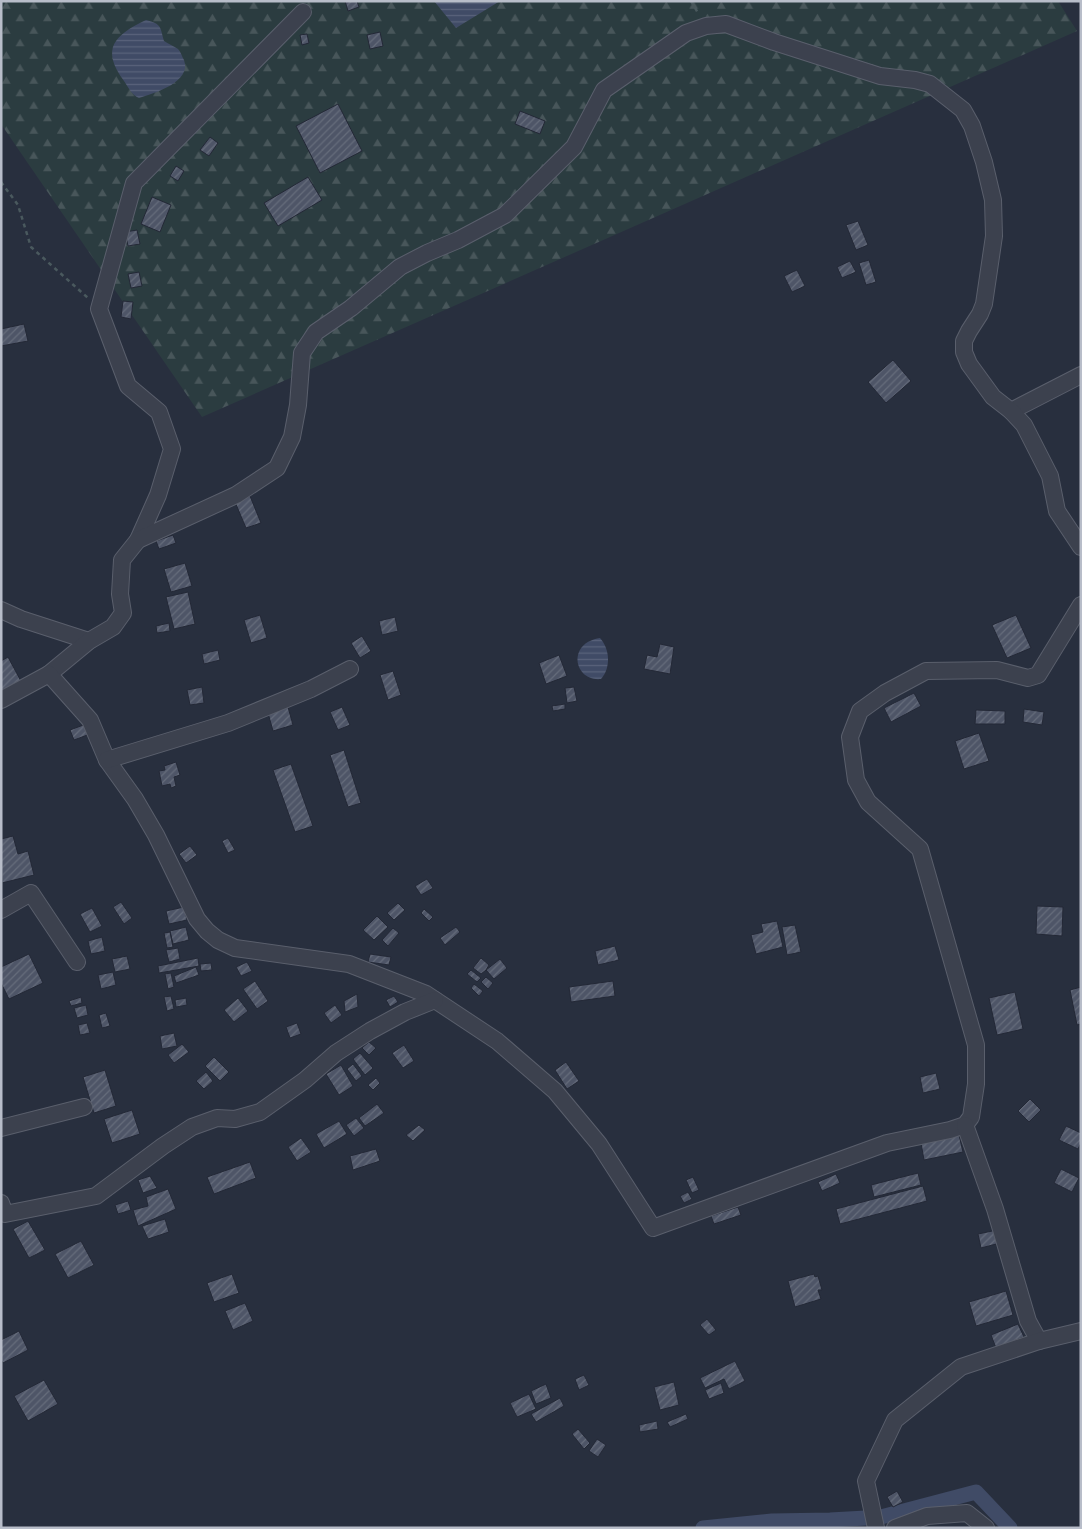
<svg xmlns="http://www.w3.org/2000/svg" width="1082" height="1529" viewBox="0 0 1082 1529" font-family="Roboto,sans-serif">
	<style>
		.forest { fill: url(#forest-firs) }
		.water { fill: url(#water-rules) }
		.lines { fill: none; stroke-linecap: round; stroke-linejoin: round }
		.canal { stroke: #404b66; stroke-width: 15 }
		.building { fill: url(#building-hatch); stroke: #232836 }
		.minor-casing { stroke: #5a5f6c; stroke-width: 18 }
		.path { stroke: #4a595e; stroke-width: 2.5; stroke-dasharray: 4 4; stroke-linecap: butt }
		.minor { stroke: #3c414e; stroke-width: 16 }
	</style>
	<defs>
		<pattern id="forest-firs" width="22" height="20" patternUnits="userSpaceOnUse" patternTransform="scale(1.25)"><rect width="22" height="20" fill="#2b3c40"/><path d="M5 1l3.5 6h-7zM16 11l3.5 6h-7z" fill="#48565a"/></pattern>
		<pattern id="water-rules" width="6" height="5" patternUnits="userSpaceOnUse" patternTransform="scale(1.25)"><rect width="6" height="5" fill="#404b66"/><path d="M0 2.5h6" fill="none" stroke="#5a637b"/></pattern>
		<pattern id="building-hatch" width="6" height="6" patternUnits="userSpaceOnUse" patternTransform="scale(1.25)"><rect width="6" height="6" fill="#4e5567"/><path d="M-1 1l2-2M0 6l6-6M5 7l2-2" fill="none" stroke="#656c7b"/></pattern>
	</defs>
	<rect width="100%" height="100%" fill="#282f3e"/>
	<polygon class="forest" points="1,1 1058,1 1077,31 202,417 1,124"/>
	<g class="water">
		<polygon points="434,1 500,1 456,28"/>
		<path d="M146,20C162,24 160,27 164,41C168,44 174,46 178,49C181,52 182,57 184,60C192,82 155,93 139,98C132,95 128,87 124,81C100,48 115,35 146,20Z"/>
		<path d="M600,638C610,649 611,668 601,679C574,682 566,643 600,638Z"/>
	</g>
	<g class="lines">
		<g class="canal">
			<polyline points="881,1517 976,1492 1010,1528"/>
			<polyline points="703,1528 772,1521 830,1520 866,1518"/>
		</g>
	</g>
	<g class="building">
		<polygon points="345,1 357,1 359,7 348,11"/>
		<polygon points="380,32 383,46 370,49 367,35"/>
		<polygon points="307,34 309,43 302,45 300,35"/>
		<polygon points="338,104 362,151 320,173 296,126"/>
		<polygon points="520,111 545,121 540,134 515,124"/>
		<polygon points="210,137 218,143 209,156 200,150"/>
		<polygon points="176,166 184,171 178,181 170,176"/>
		<polygon points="308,177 322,200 278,226 264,203"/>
		<polygon points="152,197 171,205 160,232 141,224"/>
		<polygon points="858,221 868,245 856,250 846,225"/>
		<polygon points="137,230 140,244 128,246 125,232"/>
		<polygon points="869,260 876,282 866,285 859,263"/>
		<polygon points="850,261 856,272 842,278 837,267"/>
		<polygon points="797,270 805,286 792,292 784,276"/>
		<polygon points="139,272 142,286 131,288 128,274"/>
		<polygon points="123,301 133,302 131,319 121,317"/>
		<polygon points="24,324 28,341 1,346 1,329"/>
		<polygon points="893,360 911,381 886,403 868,382"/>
		<polygon points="250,496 261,523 246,528 235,502"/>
		<polygon points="173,535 176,543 159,549 156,541"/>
		<polygon points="185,563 192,586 171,592 164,569"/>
		<polygon points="188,592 195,624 174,629 166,597"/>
		<polygon points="260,615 267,638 251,643 244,620"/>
		<polygon points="1016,615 1031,648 1007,658 992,625"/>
		<polygon points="395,617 398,631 382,635 379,621"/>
		<polygon points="169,623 170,631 157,633 156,626"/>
		<polygon points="362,636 371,651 360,658 351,643"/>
		<polygon points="660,644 674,647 670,674 644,669 647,655 657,657"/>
		<polygon points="218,650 220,660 204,664 202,654"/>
		<polygon points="559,655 567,676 546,684 539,663"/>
		<polygon points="8,657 22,683 1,694 1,661"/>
		<polygon points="393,671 401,695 388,700 380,675"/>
		<polygon points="202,687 204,703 190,705 187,690"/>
		<polygon points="574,687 577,701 567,703 565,688"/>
		<polygon points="914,693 921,706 891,722 884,708"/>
		<polygon points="565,704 565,709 553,711 552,706"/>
		<polygon points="288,707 293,725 273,731 268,713"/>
		<polygon points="342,707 350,725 338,730 330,712"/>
		<polygon points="1024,709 1044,712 1042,725 1023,722"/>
		<polygon points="976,710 1005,711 1005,724 975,724"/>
		<polygon points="86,724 90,734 74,740 70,730"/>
		<polygon points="979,733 989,761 964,769 955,741"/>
		<polygon points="344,750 361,803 348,807 330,755"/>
		<polygon points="176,762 180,775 174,777 176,786 171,788 170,784 162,786 159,771 165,770 164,766"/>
		<polygon points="291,764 313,826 295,832 273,770"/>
		<polygon points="13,836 18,854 28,851 34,875 2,883 1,839"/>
		<polygon points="228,838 235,850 228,853 222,841"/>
		<polygon points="190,846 197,855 186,863 179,854"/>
		<polygon points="427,879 433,888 421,895 415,886"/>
		<polygon points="121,902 132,918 124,924 113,907"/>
		<polygon points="398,903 405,910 394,920 387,913"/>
		<polygon points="1037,906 1063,907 1062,936 1036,934"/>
		<polygon points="184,907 187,920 169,924 166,911"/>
		<polygon points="92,908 102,926 90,932 80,914"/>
		<polygon points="424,909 433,917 429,921 421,913"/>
		<polygon points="377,916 388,927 374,940 363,930"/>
		<polygon points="777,921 783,947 756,954 751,935 763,932 761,924"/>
		<polygon points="795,925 801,952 787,955 782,927"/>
		<polygon points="186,927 189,940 173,944 170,931"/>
		<polygon points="456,927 460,932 445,945 440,938"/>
		<polygon points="393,928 399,933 388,946 382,940"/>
		<polygon points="170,932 173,947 167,948 164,933"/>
		<polygon points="102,937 105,951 91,954 88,941"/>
		<polygon points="615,946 619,960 598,965 595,951"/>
		<polygon points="178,948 180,959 169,962 166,950"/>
		<polygon points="29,954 43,983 9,999 1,983 1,967"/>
		<polygon points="370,954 391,957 389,965 368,962"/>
		<polygon points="127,956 130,969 115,972 112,959"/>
		<polygon points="198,958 199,966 159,973 158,966"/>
		<polygon points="481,958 489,965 486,970 481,974 473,968"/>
		<polygon points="500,959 507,968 494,979 486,970"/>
		<polygon points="247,962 252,971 241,976 236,967"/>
		<polygon points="211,963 212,970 201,971 200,964"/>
		<polygon points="196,967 199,975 176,983 174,976"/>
		<polygon points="471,970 481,978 477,982 467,974"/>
		<polygon points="113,972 116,985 101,989 98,975"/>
		<polygon points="171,973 174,987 168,989 165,974"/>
		<polygon points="486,977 493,983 488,989 481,982"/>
		<polygon points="255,981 268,1001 257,1009 243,989"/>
		<polygon points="613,981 615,996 571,1002 569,987"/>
		<polygon points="474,984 483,991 479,996 471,988"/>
		<polygon points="1081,987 1081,1024 1077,1025 1070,990"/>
		<polygon points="1015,992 1023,1029 997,1035 989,998"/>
		<polygon points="357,994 358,1007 345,1012 344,1001"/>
		<polygon points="171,996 174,1009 167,1011 164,997"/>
		<polygon points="394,996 398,1002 390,1007 386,1000"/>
		<polygon points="81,997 82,1003 71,1006 69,1001"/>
		<polygon points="186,998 187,1005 176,1007 175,1000"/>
		<polygon points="238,998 248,1011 234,1022 224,1010"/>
		<polygon points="86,1005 88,1015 77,1018 74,1008"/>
		<polygon points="335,1005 342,1015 331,1023 324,1013"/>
		<polygon points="106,1013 110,1026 102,1028 99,1015"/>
		<polygon points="87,1023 90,1033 80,1035 78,1025"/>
		<polygon points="297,1023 301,1034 290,1038 286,1027"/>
		<polygon points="174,1033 177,1046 162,1049 160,1036"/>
		<polygon points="369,1042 376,1048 369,1055 362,1048"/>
		<polygon points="182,1044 189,1052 174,1063 168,1055"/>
		<polygon points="404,1045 414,1061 403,1068 392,1053"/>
		<polygon points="360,1053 373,1068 365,1075 353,1059"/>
		<polygon points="214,1057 229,1072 220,1081 205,1066"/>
		<polygon points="566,1062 579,1081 567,1089 555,1070"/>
		<polygon points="353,1064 362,1076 356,1081 347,1069"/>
		<polygon points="341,1065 353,1086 339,1095 326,1074"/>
		<polygon points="105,1070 116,1106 94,1113 83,1077"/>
		<polygon points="206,1072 213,1081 204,1089 196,1081"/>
		<polygon points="936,1073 940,1089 923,1093 920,1077"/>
		<polygon points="376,1078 380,1083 373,1090 368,1085"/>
		<polygon points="1030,1099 1041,1110 1029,1122 1018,1111"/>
		<polygon points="377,1104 384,1113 365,1126 359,1118"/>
		<polygon points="132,1110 140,1134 112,1143 104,1119"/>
		<polygon points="356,1118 364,1128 354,1136 346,1125"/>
		<polygon points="339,1121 347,1134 324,1148 316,1134"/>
		<polygon points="419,1125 425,1130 413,1141 406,1135"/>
		<polygon points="1066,1126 1081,1133 1081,1143 1078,1149 1059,1140"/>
		<polygon points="959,1135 963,1152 924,1160 921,1143"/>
		<polygon points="301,1138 311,1152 297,1161 288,1147"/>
		<polygon points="376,1149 380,1161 353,1170 350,1156"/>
		<polygon points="250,1162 256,1178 214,1194 207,1177"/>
		<polygon points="1061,1169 1079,1178 1072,1192 1054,1183"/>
		<polygon points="918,1173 921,1185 874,1197 871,1185"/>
		<polygon points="836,1174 840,1183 822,1191 818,1182"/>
		<polygon points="150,1176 157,1188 143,1193 138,1180"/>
		<polygon points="693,1177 699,1190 692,1193 686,1180"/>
		<polygon points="923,1186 927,1201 840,1224 836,1209"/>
		<polygon points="168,1189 176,1209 138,1226 133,1210 148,1206 146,1197"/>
		<polygon points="688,1192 692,1199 684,1203 680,1196"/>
		<polygon points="128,1201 131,1210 118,1214 115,1205"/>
		<polygon points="738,1207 741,1215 714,1224 711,1216"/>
		<polygon points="165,1219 169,1232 148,1239 142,1226"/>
		<polygon points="28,1221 45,1250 29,1258 13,1229"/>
		<polygon points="997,1230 1000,1243 981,1248 978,1234"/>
		<polygon points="81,1241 94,1265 68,1278 55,1254"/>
		<polygon points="232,1274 239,1293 214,1302 207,1283"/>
		<polygon points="814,1274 815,1277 818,1276 822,1290 818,1290 821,1299 795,1307 788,1281"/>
		<polygon points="1006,1291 1013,1315 976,1326 969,1302"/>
		<polygon points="245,1303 253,1321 233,1330 225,1311"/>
		<polygon points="707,1319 716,1330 709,1335 700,1325"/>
		<polygon points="1018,1324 1024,1337 996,1348 991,1335"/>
		<polygon points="19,1331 28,1350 3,1363 1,1360 1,1340"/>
		<polygon points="735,1361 745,1381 729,1389 724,1379 705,1388 700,1378"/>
		<polygon points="584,1375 589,1385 579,1390 575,1379"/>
		<polygon points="44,1380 58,1404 28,1421 14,1396"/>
		<polygon points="674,1382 679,1405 660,1410 654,1387"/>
		<polygon points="721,1383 724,1393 709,1399 705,1390"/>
		<polygon points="546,1384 551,1398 536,1404 531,1391"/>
		<polygon points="529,1394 536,1409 517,1417 510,1403"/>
		<polygon points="560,1398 564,1406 536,1422 531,1414"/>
		<polygon points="686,1414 688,1419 670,1427 667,1422"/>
		<polygon points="657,1421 658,1429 640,1432 639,1425"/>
		<polygon points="578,1429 590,1443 584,1449 572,1434"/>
		<polygon points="597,1439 606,1445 598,1457 589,1451"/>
		<polygon points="897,1491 903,1502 893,1507 887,1497"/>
	</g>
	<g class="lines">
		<g class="minor-casing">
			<g id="minor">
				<polyline points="1011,411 1081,375"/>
				<polyline points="138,540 158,495 172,449 159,412 128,386 99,309 134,183 303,12"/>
				<polyline points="1,610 21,619 89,641"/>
				<polyline points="49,674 89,641 113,627 123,613 120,594 122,560 138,540 236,495 277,468 292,437 298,405 302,353 316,332 351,308 400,267 427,253 458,240 505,215 574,147 604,90 686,33 706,26 726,24 774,42 880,76 915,80 930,84 963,110 972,126 984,162 993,200 994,236 984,304 980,314 969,331 964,341 964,352 969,364 993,397 1011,411 1024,425 1050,476 1057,511 1081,547"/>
				<polyline points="1,700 49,674 90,720 107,760 135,799 156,835 197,919 207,931 218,940 235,948 349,964 426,994 497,1041 555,1091 599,1144 653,1228 887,1143 950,1130 965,1125 971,1117 976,1084 976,1045 920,849 868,802 856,780 850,737 860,711 885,693 926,671 997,670 1028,678 1038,675 1081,605"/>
				<polyline points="107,760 228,723 311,689 350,669"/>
				<polyline points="1,910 31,893 77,962"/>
				<polyline points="965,1125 995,1209 1028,1321 1039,1341"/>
				<polyline points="1,1128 84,1107"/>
				<polyline points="1,1203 5,1214 96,1196 163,1146 192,1127 217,1118 235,1119 260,1112 305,1080 336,1053 370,1031 405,1012 435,1000"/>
				<polyline points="876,1528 866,1481 895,1420 961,1367 1039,1341 1081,1331"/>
				<polyline points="895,1528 927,1516 967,1513 986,1528"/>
			</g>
		</g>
		<g class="path">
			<polyline points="691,1 698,13"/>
			<polyline points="1,182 18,205 31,247 88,298"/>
		</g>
		<use href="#minor" class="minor"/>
	</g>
	<rect width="1082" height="1529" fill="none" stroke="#b8bdc9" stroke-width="5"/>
</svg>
